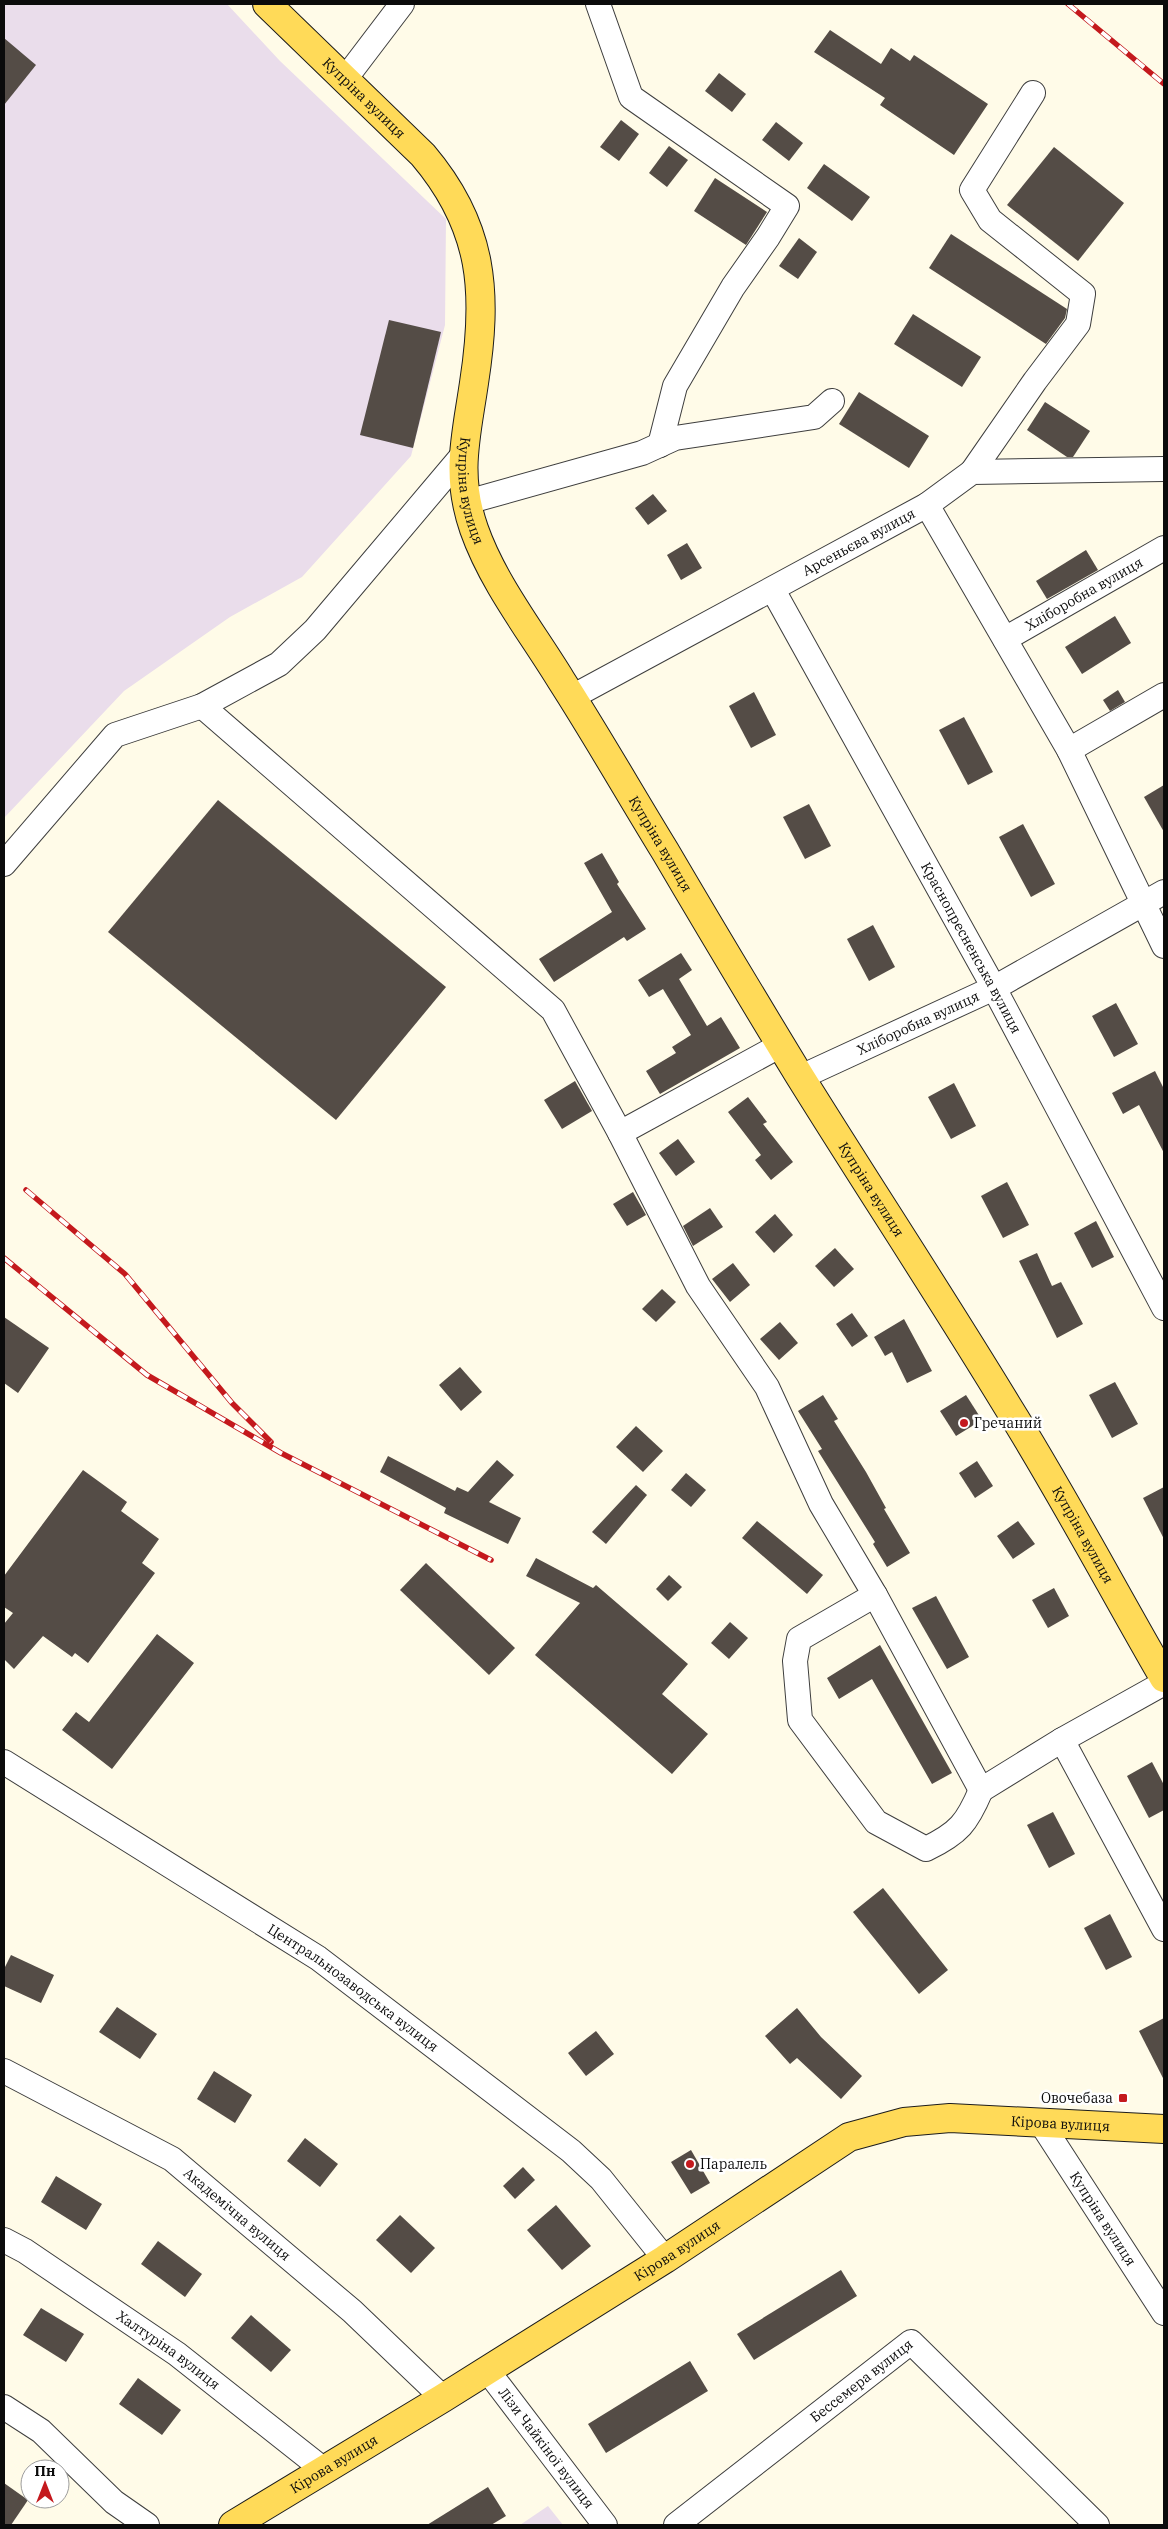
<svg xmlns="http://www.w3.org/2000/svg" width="1168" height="2529" viewBox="0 0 1168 2529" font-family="'IBM Plex Serif',serif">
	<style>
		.industrial { fill: #eaddeb }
		.building { fill: #544c46 }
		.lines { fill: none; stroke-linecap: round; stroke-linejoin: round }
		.minor-casing { stroke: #3e3e3e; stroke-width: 26 }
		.major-casing { stroke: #1c1c1c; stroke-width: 30 }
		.minor { stroke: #fff; stroke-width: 24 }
		.major { stroke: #ffda58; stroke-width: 28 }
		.rail-casing { stroke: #c4191d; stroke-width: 5.5 }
		.rail { stroke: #fff; stroke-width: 4; stroke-dasharray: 11; stroke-linecap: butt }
		.poi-dot { fill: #c4191d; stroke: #fff; stroke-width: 2 }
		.labels { text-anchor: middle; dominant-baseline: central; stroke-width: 5; stroke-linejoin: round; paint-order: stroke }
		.street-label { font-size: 14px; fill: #0b0b0b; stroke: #fff }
		.poi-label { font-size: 14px; fill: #0b0b0b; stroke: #fff; text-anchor: start }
	</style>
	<rect width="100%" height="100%" fill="#fffbe8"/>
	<g class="industrial">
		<polygon points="4,4 227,4 280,61 446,219 445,325 411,456 302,577 230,617 124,691 4,818"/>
		<polygon points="548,2506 563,2525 520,2525"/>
	</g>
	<g class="building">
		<polygon points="830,30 881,64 891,48 910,61 914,55 988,104 954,155 880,105 885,98 814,52"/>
		<polygon points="4,38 36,65 4,105"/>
		<polygon points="719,73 746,94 732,112 705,91"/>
		<polygon points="621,120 639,134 619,161 600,147"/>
		<polygon points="776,122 803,143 789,161 762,140"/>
		<polygon points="669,146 688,160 667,187 649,173"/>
		<polygon points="1054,147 1124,203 1078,261 1007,205"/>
		<polygon points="824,164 870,197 852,221 807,188"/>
		<polygon points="715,178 767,212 746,245 694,211"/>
		<polygon points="951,234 1067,309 1065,318 1046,344 929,268"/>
		<polygon points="799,238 817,252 798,279 779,266"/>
		<polygon points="913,314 981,357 962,387 894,344"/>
		<polygon points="389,320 441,332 413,448 360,435"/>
		<polygon points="859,392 929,436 909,468 839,424"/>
		<polygon points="1045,402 1090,431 1073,457 1067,457 1027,430"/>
		<polygon points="653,494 667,511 648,525 635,508"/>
		<polygon points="687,543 702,568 681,580 667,555"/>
		<polygon points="1086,550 1098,570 1047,599 1036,581"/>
		<polygon points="1115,616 1131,643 1082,674 1065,647"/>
		<polygon points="1118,690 1125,702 1110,711 1103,700"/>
		<polygon points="754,692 776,735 751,748 729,706"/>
		<polygon points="964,717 993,772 968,785 939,730"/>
		<polygon points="1164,785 1164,832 1144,797"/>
		<polygon points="218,800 446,987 336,1120 108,932"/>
		<polygon points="809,804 831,846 805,859 783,817"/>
		<polygon points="1023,824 1055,884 1031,897 999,837"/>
		<polygon points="602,853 619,882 617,884 646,929 627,941 624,937 554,982 539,959 612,912 584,863"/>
		<polygon points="873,925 895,967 869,981 847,939"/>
		<polygon points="681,953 692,970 679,979 707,1026 721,1017 740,1048 660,1094 646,1071 676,1053 672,1047 691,1035 663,989 649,997 638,980"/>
		<polygon points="1116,1003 1138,1044 1114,1057 1092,1016"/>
		<polygon points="1155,1071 1164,1089 1164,1153 1139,1105 1123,1114 1112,1093"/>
		<polygon points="575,1081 592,1111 562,1129 544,1100"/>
		<polygon points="954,1083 976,1126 951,1139 928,1097"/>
		<polygon points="748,1097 767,1122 763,1124 793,1162 771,1180 755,1160 761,1155 728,1112"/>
		<polygon points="678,1139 695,1162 676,1176 659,1153"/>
		<polygon points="1007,1182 1029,1225 1003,1238 981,1196"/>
		<polygon points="633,1192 646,1215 627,1226 613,1204"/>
		<polygon points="710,1208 723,1227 693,1246 683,1226"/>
		<polygon points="775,1214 793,1235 774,1253 755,1232"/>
		<polygon points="1096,1221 1114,1257 1092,1268 1074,1233"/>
		<polygon points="835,1248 854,1269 834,1287 815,1266"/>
		<polygon points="1037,1253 1052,1286 1061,1282 1083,1324 1057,1338 1019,1261"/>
		<polygon points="733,1263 750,1285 730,1302 712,1279"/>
		<polygon points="662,1289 676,1302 656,1322 642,1309"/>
		<polygon points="852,1313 868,1336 852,1347 836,1324"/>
		<polygon points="4,1317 49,1348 18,1393 4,1383"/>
		<polygon points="904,1319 932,1371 907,1383 892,1352 885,1356 874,1337"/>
		<polygon points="780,1322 798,1343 779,1360 760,1339"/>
		<polygon points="460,1367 482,1392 461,1411 439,1385"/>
		<polygon points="1115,1382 1138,1424 1112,1438 1089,1395"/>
		<polygon points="823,1395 838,1419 834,1421 866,1472 886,1508 884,1509 910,1553 887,1567 873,1544 875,1542 818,1451 822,1449 798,1411"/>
		<polygon points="966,1395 982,1420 956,1436 940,1411"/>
		<polygon points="636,1426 663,1451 643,1472 616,1447"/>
		<polygon points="388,1456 455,1491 457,1487 468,1492 497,1460 514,1475 489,1502 521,1518 508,1544 444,1513 446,1508 380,1472"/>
		<polygon points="977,1461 993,1486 975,1498 959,1473"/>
		<polygon points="83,1470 127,1502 121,1511 159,1539 142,1563 155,1573 88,1663 75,1653 72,1657 43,1636 14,1669 4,1659 4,1624 13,1613 4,1607 4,1576"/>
		<polygon points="686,1473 706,1490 691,1507 671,1490"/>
		<polygon points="636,1485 647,1495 606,1544 592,1532"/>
		<polygon points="1164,1487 1164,1539 1143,1498"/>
		<polygon points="757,1521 823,1575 807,1594 742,1538"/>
		<polygon points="1018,1521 1035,1544 1013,1559 997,1536"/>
		<polygon points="536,1558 593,1588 596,1585 688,1664 662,1694 708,1734 672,1774 535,1655 580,1603 526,1576"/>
		<polygon points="426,1563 515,1648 489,1675 400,1590"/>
		<polygon points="669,1575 682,1587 668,1601 656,1589"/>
		<polygon points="1054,1588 1069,1616 1048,1628 1032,1600"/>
		<polygon points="936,1596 969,1657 947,1669 912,1608"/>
		<polygon points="730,1622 748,1638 729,1659 711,1643"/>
		<polygon points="157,1634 194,1663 112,1769 62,1730 76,1712 89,1722"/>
		<polygon points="880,1645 952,1773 932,1784 872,1679 839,1699 827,1678"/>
		<polygon points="1152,1762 1164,1785 1164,1810 1149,1818 1127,1776"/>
		<polygon points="1053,1812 1075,1854 1049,1868 1027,1825"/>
		<polygon points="883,1888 948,1970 919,1994 853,1912"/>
		<polygon points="1110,1914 1132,1957 1106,1970 1084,1928"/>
		<polygon points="11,1955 54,1975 41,2003 4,1986 4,1969"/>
		<polygon points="117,2007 157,2034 140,2059 99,2032"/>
		<polygon points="797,2008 821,2037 862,2076 841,2099 797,2058 790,2064 765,2036"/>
		<polygon points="1164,2018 1164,2080 1139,2031"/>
		<polygon points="596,2031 614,2054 586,2076 568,2053"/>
		<polygon points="214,2071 252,2095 235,2123 197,2099"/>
		<polygon points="305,2138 338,2164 320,2187 287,2161"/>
		<polygon points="691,2150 710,2183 691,2194 671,2162"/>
		<polygon points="523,2167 535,2180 515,2199 503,2186"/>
		<polygon points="56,2176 102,2204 86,2230 41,2202"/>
		<polygon points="556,2205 591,2246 562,2270 527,2230"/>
		<polygon points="400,2215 435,2248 411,2273 376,2240"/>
		<polygon points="158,2241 202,2274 185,2297 141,2264"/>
		<polygon points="841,2270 857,2296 754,2360 737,2334"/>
		<polygon points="41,2308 84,2334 66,2362 23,2335"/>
		<polygon points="251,2315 291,2350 271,2372 231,2338"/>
		<polygon points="690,2361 708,2391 606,2453 588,2424"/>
		<polygon points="138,2378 181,2410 162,2435 119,2404"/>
		<polygon points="4,2483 28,2500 11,2525 4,2525"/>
		<polygon points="488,2487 506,2516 491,2525 427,2525"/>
	</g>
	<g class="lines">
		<g class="minor-casing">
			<g id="minor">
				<polyline points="598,4 631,97 787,206 768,237 733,287 675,386 660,445"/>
				<polyline points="345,79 402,4"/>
				<polyline points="972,472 1035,381 1078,324 1083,294 990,220 972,190 1033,93"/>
				<polyline points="467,502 642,453 675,438 814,417 832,401"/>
				<polyline points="927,505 1069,750 1164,946"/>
				<path id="s1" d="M773,590L994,988L1164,1308"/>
				<path id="s2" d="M1005,639L1164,548"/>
				<path id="s3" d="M572,697L927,505L972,472L1164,469"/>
				<polyline points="202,706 553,1010 620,1133 698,1286 767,1387 821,1504 875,1595 981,1790 1062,1740 1164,1929"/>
				<polyline points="1069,750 1164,695"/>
				<polyline points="4,864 115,735 202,706 279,664 315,630 462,456"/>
				<path id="s4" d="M801,1077L994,988L1164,892"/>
				<polyline points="620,1133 781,1045"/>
				<path d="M875,1595L799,1639L795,1661L800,1720L876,1822L926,1849C959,1833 967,1823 981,1790"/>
				<polyline points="1062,1740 1164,1683"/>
				<path id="s5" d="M4,1762L318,1958L571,2151L601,2179L665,2259"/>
				<path id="s6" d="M4,2071L172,2159L352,2311L443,2398"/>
				<path id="s7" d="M1041,2123L1164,2313"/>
				<path id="s8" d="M4,2240L25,2251L177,2354L324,2470"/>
				<path id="s9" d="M487,2370L605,2525"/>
				<polyline points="4,2407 41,2431 114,2502 147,2525"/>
				<path id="s10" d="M676,2525L911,2342L1097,2525"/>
			</g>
		</g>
		<g class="major-casing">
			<g id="major">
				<path id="s11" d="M267,4L423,155C484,227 488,293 474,383C466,438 455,474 474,529C493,583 531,631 561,680C597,736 630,794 665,851C709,926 754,1001 799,1075C868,1186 940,1295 1008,1407C1063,1495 1112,1588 1164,1678"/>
				<path id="s12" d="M233,2525L443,2398L665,2259L849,2137L904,2122L950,2118L1164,2129"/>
			</g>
		</g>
		<use href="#minor" class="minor"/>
		<use href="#major" class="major"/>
		<g class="rail-casing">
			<g id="rail">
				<polyline points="1068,4 1164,84"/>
				<polyline points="26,1190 125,1274 232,1403 271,1442"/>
				<polyline points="4,1258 147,1375 281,1453 491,1560"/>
			</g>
		</g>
		<use href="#rail" class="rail"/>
	</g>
	<g class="poi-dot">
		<circle cx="964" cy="1423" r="5"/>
		<rect x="1118" y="2093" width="10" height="10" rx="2.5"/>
		<circle cx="690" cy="2164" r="5"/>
	</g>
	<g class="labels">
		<g class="street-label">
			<text stroke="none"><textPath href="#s11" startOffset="135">Купріна вулиця</textPath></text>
			<text stroke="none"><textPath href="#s11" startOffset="569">Купріна вулиця</textPath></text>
			<text stroke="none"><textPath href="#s3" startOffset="326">Арсеньєва вулиця</textPath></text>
			<text stroke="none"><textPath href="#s2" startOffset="91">Хліборобна вулиця</textPath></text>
			<text stroke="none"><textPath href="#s11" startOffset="974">Купріна вулиця</textPath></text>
			<text stroke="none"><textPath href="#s1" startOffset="409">Краснопресненська вулиця</textPath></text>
			<text stroke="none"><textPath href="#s4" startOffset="129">Хліборобна вулиця</textPath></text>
			<text stroke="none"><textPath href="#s11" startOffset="1379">Купріна вулиця</textPath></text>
			<text stroke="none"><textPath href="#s11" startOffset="1784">Купріна вулиця</textPath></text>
			<text stroke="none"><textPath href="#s5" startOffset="416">Центральнозаводська вулиця</textPath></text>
			<text stroke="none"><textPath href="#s12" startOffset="942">Кірова вулиця</textPath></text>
			<text stroke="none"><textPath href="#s6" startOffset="275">Академічна вулиця</textPath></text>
			<text stroke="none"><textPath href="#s7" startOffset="114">Купріна вулиця</textPath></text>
			<text stroke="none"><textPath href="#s12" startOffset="522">Кірова вулиця</textPath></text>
			<text stroke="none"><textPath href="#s8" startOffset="198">Халтуріна вулиця</textPath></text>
			<text stroke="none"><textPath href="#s10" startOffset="235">Бессемера вулиця</textPath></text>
			<text stroke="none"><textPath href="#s9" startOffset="98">Лізи Чайкіної вулиця</textPath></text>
			<text stroke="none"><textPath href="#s12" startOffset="118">Кірова вулиця</textPath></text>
		</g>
		<g class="poi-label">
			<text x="974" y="1423">Гречаний</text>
			<text x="1113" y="2098" text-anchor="end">Овочебаза</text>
			<text x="700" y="2164">Паралель</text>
		</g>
	</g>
	<rect width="1168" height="2529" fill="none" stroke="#0b0b0b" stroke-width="10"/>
	<g transform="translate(45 2484)"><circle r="24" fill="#ffffff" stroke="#9d9d9d"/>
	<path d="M0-4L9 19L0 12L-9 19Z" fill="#c4191d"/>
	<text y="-8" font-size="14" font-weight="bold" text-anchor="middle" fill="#0b0b0b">Пн</text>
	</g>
</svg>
